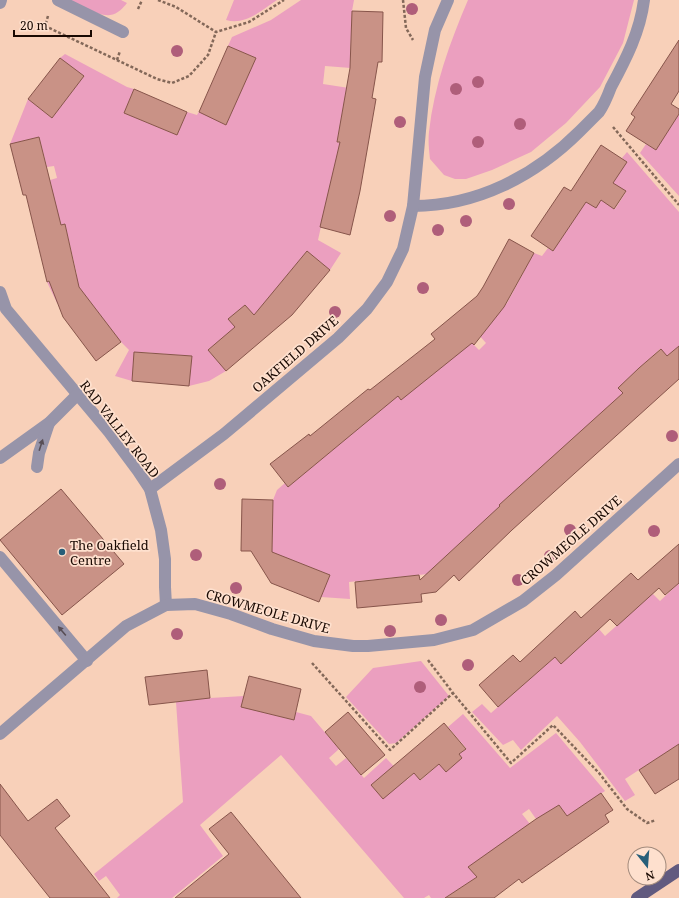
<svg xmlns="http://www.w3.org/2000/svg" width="679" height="898" viewBox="0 0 679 898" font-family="'Noto Serif',serif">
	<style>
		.green { fill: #eb9fbf }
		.building { fill: #c99286; stroke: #87554b }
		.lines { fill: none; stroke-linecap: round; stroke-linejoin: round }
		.path { stroke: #836859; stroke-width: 2.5; stroke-dasharray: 3 2; stroke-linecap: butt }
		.minor { stroke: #9794a9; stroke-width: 12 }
		.major { stroke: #615a7f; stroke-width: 12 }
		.tree { fill: #af5e7a }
		.oneway { fill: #584e56 }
		.poi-dot { fill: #275e79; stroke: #fee0ce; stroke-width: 1.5 }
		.labels { text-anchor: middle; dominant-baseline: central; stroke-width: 3.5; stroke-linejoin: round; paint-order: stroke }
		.street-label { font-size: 13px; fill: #190902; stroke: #fee0ce }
		.poi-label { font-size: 13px; fill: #190902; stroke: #fee0ce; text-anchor: start }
	</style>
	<rect width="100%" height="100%" fill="#f8d0b9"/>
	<g class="green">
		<path d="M69,0H121L127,3C123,8 118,14 110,15C100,17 79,5 69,0Z"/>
		<path d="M234,0H277C262,10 245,26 226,20Z"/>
		<polygon points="301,0 354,0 352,11 350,61 351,68 325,66 323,84 349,88 346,91 337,142 365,146 332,177 318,240 341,253 330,270 307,251 275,290 255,317 245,305 228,319 236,327 208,350 226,371 209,381 189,386 191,356 141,352 134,356 132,381 115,376 129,350 121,342 89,300 79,295 57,303 47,282 77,275 65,224 58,226 26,195 52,188 50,180 57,178 54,166 47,167 39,137 10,144 28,99 52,118 84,76 60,58 65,54 127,87 134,89 124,113 177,135 187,112 197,115 202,106 215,119 226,125 256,58 228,46 232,37 271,20"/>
		<path d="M468,0H634L623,43L600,87L566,123L531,152L492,170L466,179H455L444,175L430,159C429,150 428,141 429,132C434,86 450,42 468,0Z"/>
		<polygon points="679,114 679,196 640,153 646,144 656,150"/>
		<polygon points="627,152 679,212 679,347 667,356 660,349 618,388 631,403 541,468 499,505 507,514 485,520 432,569 428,574 349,582 350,599 321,597 330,575 287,558 263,551 272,551 273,500 277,490 285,483 288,487 382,409 380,405 469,340 479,350 486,343 477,333 499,312 507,303 534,253 542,256 548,248 553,251 586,202 596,208 601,200 615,209 626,192 613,183 627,162 622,158"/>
		<polygon points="679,583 679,744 625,779 635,795 625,801 580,742 557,716 521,750 513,740 503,745 472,712 482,704 491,713 555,657 562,663 599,629 605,636 651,595 653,594 660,601"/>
		<polygon points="421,661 449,696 396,743 389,744 346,697 373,668"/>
		<polygon points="244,696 242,707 293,720 296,712 311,716 339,749 329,758 336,766 346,758 364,778 386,758 407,780 414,773 421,780 439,764 462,758 459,754 466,748 448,727 463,714 510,768 556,733 605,791 567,816 559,805 548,813 541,826 529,809 522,814 530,824 483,873 445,898 431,898 429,895 424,898 404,898 281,755 200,825 223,856 172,898 117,898 120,895 106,876 99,881 94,874 183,802 176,702 210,698"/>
	</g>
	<g class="building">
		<polygon points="352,11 383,12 382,62 378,62 372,98 376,99 360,191 350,235 320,227 340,142 337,142 350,68"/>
		<polygon points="679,40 679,91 671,104 679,109 679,114 656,150 626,131 635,117 631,114"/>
		<polygon points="228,46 256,58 226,125 199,112"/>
		<polygon points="60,58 84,76 52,118 28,99"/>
		<polygon points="134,89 187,112 177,135 124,113"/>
		<polygon points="39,137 61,225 65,224 79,287 121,342 96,361 63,317 49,281 47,282 26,195 23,195 10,144"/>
		<polygon points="601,145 627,162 613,183 626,191 614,209 601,200 596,208 586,202 553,251 531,236 564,187 571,191"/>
		<polygon points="509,239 534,253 504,307 474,345 472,343 401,400 398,396 288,487 270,464 309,434 310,436 368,389 370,390 435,339 431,334 477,296 483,287"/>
		<polygon points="307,251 330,270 292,315 226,371 208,350 235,327 228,319 245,305 254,315"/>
		<polygon points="679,346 679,379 512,530 459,581 454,575 436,592 421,594 422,602 357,608 355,582 419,575 420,580 500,506 499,505 623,393 618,388 639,368 661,349 667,356"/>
		<polygon points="134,352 192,356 189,386 132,381"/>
		<polygon points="61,489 124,564 62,615 0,540"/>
		<polygon points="242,499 273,500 272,552 330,575 319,602 271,583 251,551 241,551"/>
		<polygon points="679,544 679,583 665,595 659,588 617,626 610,619 561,664 555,657 498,707 479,685 513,655 520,662 575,611 581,618 631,573 638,580"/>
		<polygon points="207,670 210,698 149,705 145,677"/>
		<polygon points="249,676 301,689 294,720 241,707"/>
		<polygon points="348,712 385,755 361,775 325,732"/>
		<polygon points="444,723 466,749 459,754 462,758 446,772 439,764 420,780 414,773 383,799 371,785"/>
		<polygon points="679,744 679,779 655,794 639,770"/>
		<polygon points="0,784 28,821 57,799 70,816 55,828 110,898 50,898 0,835"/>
		<polygon points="601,793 613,810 605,815 609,822 522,883 519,879 494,898 445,898 477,877 468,867 536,819 559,805 567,816"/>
		<polygon points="231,812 301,898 175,898 229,854 209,829"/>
	</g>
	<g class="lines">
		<g class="path">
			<polyline points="158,0 176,7 216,32 249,22 284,0"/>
			<polyline points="403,0 406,28 413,40"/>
			<polyline points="138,9 142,0"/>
			<polyline points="48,16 45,26 157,79 172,83 189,76 208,55 216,32"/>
			<polyline points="117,60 120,51"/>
			<polyline points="613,127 679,205"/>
			<polyline points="428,660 453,693 511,763 553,725 599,773 627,809 647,823 656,820"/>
			<polyline points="312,663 390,750 453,693"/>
		</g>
		<g class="minor">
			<polyline points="58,0 123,32"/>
			<polyline points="0,3 1,0"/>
			<path d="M413,206C477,206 535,176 580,131C586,125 593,118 599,112C604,105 608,95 611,87C626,59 640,32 644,0"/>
			<polyline points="0,292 6,309 109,432 138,471 150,489 161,530 165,559 165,587 166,605"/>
			<polyline points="0,458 49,423 77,395"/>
			<polyline points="37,467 39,453 49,423"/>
			<polyline points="150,489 224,434 338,338 367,309 387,282 403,249 413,206 425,77 435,30 448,0"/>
			<polyline points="0,557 87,661"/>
			<polyline points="0,734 126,626 166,605 195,604 231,614 272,629 314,641 353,646 368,646 434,640 473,630 523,601 556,575 679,464"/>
		</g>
		<polyline class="major" points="637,898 679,870"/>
	</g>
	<g class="tree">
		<circle cx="412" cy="9" r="6"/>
		<circle cx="177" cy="51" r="6"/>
		<circle cx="478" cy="82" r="6"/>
		<circle cx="456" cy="89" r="6"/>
		<circle cx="400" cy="122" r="6"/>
		<circle cx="520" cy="124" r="6"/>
		<circle cx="478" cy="142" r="6"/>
		<circle cx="509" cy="204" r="6"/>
		<circle cx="390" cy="216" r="6"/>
		<circle cx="466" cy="221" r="6"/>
		<circle cx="438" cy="230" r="6"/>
		<circle cx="423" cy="288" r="6"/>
		<circle cx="335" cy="312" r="6"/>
		<circle cx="672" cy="436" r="6"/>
		<circle cx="220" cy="484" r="6"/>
		<circle cx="570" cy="530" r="6"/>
		<circle cx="654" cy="531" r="6"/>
		<circle cx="196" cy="555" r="6"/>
		<circle cx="550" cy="556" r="6"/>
		<circle cx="518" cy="580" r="6"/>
		<circle cx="236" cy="588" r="6"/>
		<circle cx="441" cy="620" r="6"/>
		<circle cx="390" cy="631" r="6"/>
		<circle cx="177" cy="634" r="6"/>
		<circle cx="468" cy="665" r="6"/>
		<circle cx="420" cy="687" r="6"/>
	</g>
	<defs><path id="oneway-solid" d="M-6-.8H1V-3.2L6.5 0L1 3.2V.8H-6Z"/></defs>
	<g class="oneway">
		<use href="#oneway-solid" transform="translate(41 445) rotate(-72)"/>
		<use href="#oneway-solid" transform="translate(62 631) rotate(-130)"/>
	</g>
	<circle class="poi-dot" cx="62" cy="552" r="4"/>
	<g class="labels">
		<g class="street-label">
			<text transform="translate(295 354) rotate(-41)">OAKFIELD DRIVE</text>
			<text transform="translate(120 429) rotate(52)">RAD VALLEY ROAD</text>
			<text transform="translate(571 540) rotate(-41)">CROWMEOLE DRIVE</text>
			<text transform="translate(268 611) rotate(16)">CROWMEOLE DRIVE</text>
		</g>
		<g class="poi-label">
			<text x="70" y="545">The Oakfield<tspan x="70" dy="15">Centre</tspan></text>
		</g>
	</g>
	<g transform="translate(647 866) rotate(163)"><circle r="19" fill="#fee0ce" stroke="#a28a7c"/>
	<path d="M0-3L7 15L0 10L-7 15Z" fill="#275e79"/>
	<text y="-6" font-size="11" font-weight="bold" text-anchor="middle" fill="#190902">N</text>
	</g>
	<path d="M14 30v6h77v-6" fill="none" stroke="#190902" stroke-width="2"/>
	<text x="20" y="30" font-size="12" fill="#190902" stroke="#fee0ce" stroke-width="3" paint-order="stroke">20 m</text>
</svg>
